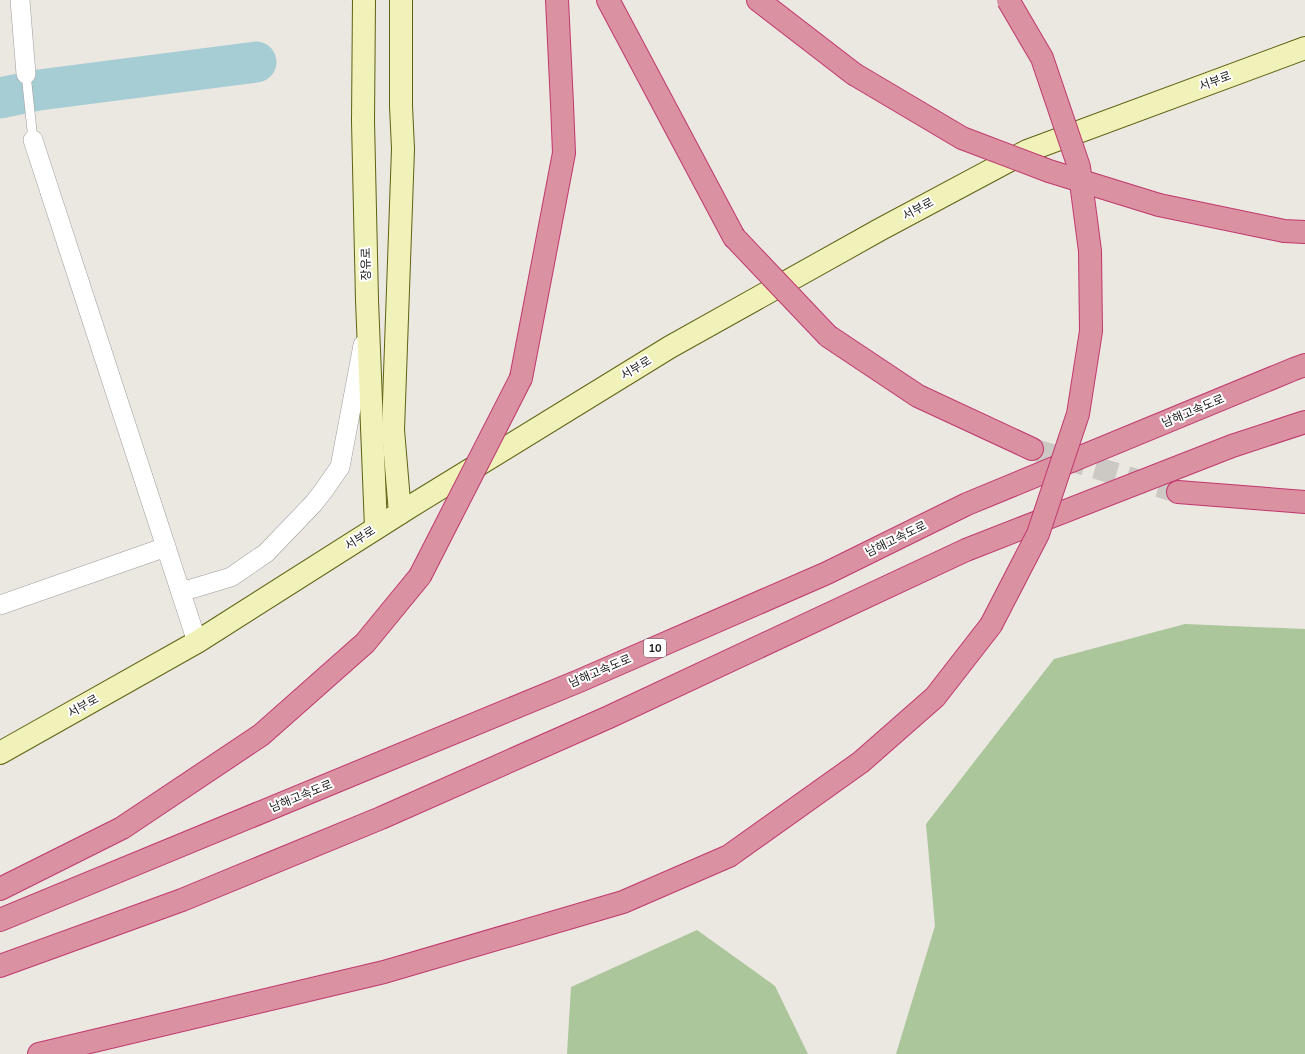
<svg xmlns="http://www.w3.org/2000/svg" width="1305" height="1054" viewBox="0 0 1305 1054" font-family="'Nunito Sans','Noto Sans KR',sans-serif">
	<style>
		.forest { fill: #aac69a }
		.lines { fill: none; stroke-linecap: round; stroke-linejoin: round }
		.river { stroke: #a6ccd4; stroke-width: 41 }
		.motorway-tunnel { stroke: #ccc8c3; stroke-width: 22; stroke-dasharray: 22 11; stroke-linecap: butt }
		.service-casing { stroke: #9c9c9c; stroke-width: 10 }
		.minor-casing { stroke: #9c9c9c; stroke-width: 20 }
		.secondary-casing { stroke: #5e6311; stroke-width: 24 }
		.motorway-casing { stroke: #c0376d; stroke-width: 24 }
		.service { stroke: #fff; stroke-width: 9 }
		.minor { stroke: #fff; stroke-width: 19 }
		.secondary { stroke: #f1f1ba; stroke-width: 22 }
		.motorway { stroke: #da91a2; stroke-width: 22 }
		.motorway-bridge-casing { stroke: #c0376d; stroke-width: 24; stroke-linecap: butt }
		.motorway-bridge { stroke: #da91a2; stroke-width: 22 }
		.labels { text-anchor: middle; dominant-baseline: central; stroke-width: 4; stroke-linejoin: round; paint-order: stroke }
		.shield { fill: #fff; stroke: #5f5f5f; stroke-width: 1 }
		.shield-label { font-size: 11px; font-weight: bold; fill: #1b1b1b }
		.street-label { font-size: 12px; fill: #1b1b1b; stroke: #fff }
	</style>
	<rect width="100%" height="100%" fill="#ebe7e1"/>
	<g class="forest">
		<polygon points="1185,624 1305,629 1305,1054 896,1054 935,926 926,824 1054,659"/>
		<polygon points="697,930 775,986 808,1054 567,1054 571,987"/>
	</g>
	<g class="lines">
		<polyline class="river" points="0,98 39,90 256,62"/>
		<polyline class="motorway-tunnel" points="1032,449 1178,492"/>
		<g class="service-casing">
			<polyline id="service" points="26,74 33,140"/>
		</g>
		<g class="minor-casing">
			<g id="minor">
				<polyline points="20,0 26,74"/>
				<polyline points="33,140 197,642"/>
				<polyline points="181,592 231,577 266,553 314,503 324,490 340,467 363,345"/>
				<polyline points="0,605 166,547"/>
			</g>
		</g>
		<g class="secondary-casing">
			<g id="secondary">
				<polyline points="364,0 363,121 367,300 376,528"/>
				<polyline points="400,513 393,430 403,149 401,106 401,0"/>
				<polyline points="0,753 197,642 408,508 670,347 881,229 1027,151 1305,48"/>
			</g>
		</g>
		<g class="motorway-casing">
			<g id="motorway">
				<polyline points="608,0 734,237"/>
				<polyline points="758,0 854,74"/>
				<polyline points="1159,205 1284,231 1305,232"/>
				<polyline points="828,336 918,396 1032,449"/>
				<polyline points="521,378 564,153 562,104 557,0"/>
				<polyline points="1178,492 1305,502"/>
				<polyline points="0,889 122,828 261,735 365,643 420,576"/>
				<polyline points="0,920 579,681 827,573 967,504 1294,369 1305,365"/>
				<polyline points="0,966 182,900 381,818 609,717 966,550 1232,446 1305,422"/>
				<polyline points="39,1054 384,972 623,902 729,856 861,762 935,697 991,625"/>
			</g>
		</g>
		<use href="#service" class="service"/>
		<use href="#minor" class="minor"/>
		<use href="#secondary" class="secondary"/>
		<use href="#motorway" class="motorway"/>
		<g class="motorway-bridge-casing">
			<g id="motorway-bridge">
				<polyline points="854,74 962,138 1049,171 1159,205"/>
				<polyline points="734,237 828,336"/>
				<polyline points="420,576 521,378"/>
				<polyline points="991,625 1038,534 1078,414 1091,331 1090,251 1079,167 1042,58 1008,0"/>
			</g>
		</g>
		<use href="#motorway-bridge" class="motorway-bridge"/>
	</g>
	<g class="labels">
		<rect class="shield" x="644" y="639" width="22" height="18" rx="3"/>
		<g class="shield-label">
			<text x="655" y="648">10</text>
		</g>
		<g class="street-label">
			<text transform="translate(1215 81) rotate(-20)">서부로</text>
			<text transform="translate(918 209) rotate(-28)">서부로</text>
			<text transform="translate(366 264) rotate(-91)">장유로</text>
			<text transform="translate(636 368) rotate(-31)">서부로</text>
			<text transform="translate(1193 411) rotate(-23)">남해고속도로</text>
			<text transform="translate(360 538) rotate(-32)">서부로</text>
			<text transform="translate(896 539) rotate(-26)">남해고속도로</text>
			<text transform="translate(600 671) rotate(-23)">남해고속도로</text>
			<text transform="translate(83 706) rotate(-29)">서부로</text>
			<text transform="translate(301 796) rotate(-22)">남해고속도로</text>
		</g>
	</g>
</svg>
